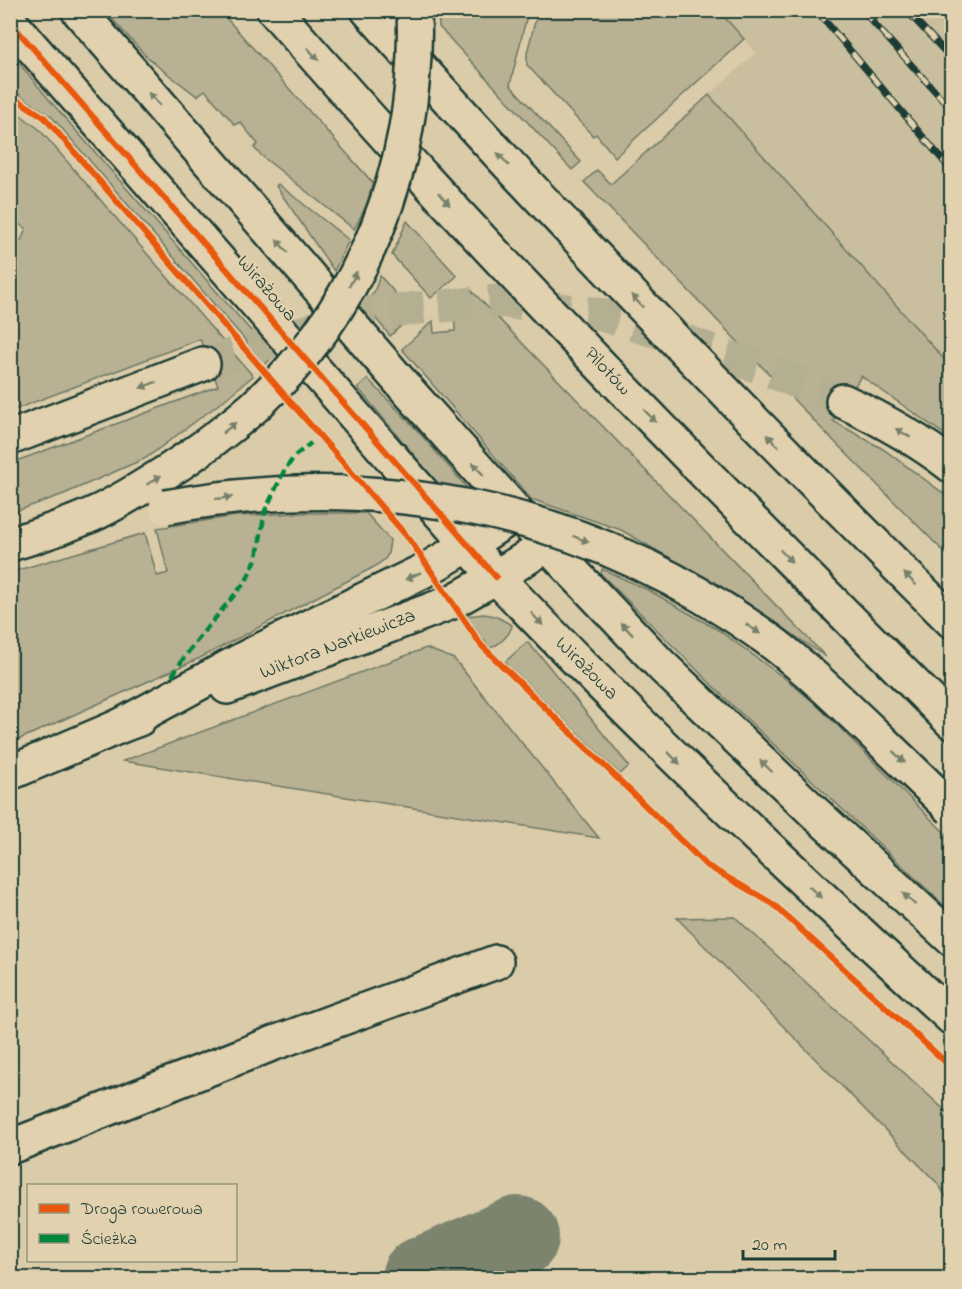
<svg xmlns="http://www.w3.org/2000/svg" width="962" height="1289" viewBox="0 0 962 1289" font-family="'Indie Flower',sans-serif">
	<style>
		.built { fill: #c9be9e }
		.green { fill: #b8b194; stroke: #6c7764; stroke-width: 1.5 }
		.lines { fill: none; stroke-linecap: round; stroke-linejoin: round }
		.taxiway { stroke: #7c846e; stroke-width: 82 }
		.highway-tunnel { stroke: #b5af92; stroke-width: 33; stroke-dasharray: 33 16; stroke-linecap: butt }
		.minor-casing { stroke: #1f3d34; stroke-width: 38 }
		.major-casing { stroke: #1f3d34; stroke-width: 38 }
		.highway-casing { stroke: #1f3d34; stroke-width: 38 }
		.minor { stroke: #e2d1ae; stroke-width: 33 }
		.major { stroke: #e2d1ae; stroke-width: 33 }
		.highway { stroke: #e2d1ae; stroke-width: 33 }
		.rail-casing { stroke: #1f3d34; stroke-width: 7 }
		.rail { stroke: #e2d1ae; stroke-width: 4.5; stroke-dasharray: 14; stroke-linecap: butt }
		.highway-bridge-casing { stroke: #1f3d34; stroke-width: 38; stroke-linecap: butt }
		.highway-bridge { stroke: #e2d1ae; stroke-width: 33 }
		.quiet { stroke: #00873e; stroke-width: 4.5; stroke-dasharray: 9 4.5; stroke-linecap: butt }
		.cycleway-casing { stroke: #e2d1ae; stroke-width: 10 }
		.cycleway { stroke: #e8590c; stroke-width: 6 }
		.oneway { fill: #77806b }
		.labels { text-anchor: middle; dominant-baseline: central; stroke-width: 4.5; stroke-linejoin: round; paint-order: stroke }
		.street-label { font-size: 20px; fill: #1f3d34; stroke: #e2d1ae }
	</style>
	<rect width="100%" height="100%" fill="#dacba9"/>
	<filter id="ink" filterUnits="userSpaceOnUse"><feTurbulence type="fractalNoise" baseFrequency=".0167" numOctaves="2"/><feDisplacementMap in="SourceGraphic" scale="12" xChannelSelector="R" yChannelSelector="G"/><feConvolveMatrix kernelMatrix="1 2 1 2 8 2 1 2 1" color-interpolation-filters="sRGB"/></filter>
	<g filter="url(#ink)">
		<polygon class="built" points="719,11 951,11 951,367 709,95 756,53"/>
		<g class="green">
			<polygon points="538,10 719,11 744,39 615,157 596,134 593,136 527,65 527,53"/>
			<polygon points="105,11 220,11 373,183 366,206 354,229 263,157 254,148 258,144 240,122 235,125 205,90 197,96 156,65 144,54"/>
			<polygon points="438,11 528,11 510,85 581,162 572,170 439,27"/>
			<polygon points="18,62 52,103 273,356 266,364 51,116 14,91"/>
			<polygon points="709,95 951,367 951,439 861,376 833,421 883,449 951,499 951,559 820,427 584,182 597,170 611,184"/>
			<polygon points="11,108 39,129 253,376 223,401 146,458 64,494 11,513 11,463 218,386 200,339 11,411 10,237 21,241 26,228 11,220"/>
			<polygon points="278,184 349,240 334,271 276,186"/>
			<polygon points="407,221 457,276 431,298 392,255"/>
			<polygon points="380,276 414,314 390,336 365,305 374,292"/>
			<polygon points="469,288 826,657 740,598 621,530 531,499 402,349 433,321 434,333 455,331 454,302"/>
			<polygon points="368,379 417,430 469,490 439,485 358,388"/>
			<path d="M299,513H366L390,540C388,557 389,557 374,567L200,658L11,743V572L145,533L157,576L168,573L157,528L236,516Z"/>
			<polygon points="602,569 650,591 720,631 787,680 817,705 951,839 951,912 730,703 601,574"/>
			<path d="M484,614L495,616L512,625C511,634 499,645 490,648L465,616Z"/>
			<polygon points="527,642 543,659 629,766 620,774 505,662"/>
			<polygon points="426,648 454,659 599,838 123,761"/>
			<polygon points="735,917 951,1116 951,1205 939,1185 677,918"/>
		</g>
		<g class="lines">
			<polyline class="taxiway" points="422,1278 518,1237"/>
			<polyline class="highway-tunnel" points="203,364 363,313 498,301 598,314 677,338 772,372 843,401"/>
			<g class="minor-casing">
				<g id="minor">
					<polyline points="78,10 403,385 517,513"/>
					<polyline points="10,22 496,577"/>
					<polyline points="10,1147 269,1045 496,962"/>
				</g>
			</g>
			<g class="major-casing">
				<g id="major">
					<path d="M496,577C642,730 796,875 952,1018"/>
					<polyline points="227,687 452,602 496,577 547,545"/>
					<polyline points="120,726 249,656 429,568 468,545 517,513 662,666 814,812 952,939"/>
					<polyline points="10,773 120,726 139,719"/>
				</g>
			</g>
			<g class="highway-casing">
				<g id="highway">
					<path d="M274,10C324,67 374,124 426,180C596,365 774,544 952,722"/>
					<path d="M368,10C556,221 752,422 952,621"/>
					<path d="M843,401C881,419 919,440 952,466"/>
					<polyline points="10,438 203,364"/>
					<path d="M10,544C40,535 70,525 98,512C127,498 154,480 182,462"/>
				</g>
			</g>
			<use href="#minor" class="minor"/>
			<use href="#major" class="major"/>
			<use href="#highway" class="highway"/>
			<g class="rail-casing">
				<g id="rail">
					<polyline points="816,10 952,171"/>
					<polyline points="862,10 952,110"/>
					<polyline points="906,10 952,59"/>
				</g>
			</g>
			<use href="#rail" class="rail"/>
			<g class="highway-bridge-casing">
				<g id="highway-bridge">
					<path d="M182,462C207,445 231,427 254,407C365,305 420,160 414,10"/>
					<path d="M166,507C382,467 586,509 765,637C802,664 834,696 867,727C895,754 924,782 952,809"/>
				</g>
			</g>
			<use href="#highway-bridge" class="highway-bridge"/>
			<polyline class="quiet" points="172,676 185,656 206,629 246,581 257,557 265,511 285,469 297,454 311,443"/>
			<g class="cycleway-casing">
				<g id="cycleway">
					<polyline points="10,22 496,577"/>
					<polyline points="10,95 44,117 410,540 481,645 706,865 773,904 952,1068"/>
				</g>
			</g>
			<use href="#cycleway" class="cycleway"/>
		</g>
		<defs><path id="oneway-solid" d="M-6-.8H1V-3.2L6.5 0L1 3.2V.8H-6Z" transform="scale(1.5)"/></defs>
		<g class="oneway">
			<use href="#oneway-solid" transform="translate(313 54) rotate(48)"/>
			<use href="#oneway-solid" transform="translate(154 99) rotate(-131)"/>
			<use href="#oneway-solid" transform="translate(503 159) rotate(-133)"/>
			<use href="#oneway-solid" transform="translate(444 199) rotate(47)"/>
			<use href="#oneway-solid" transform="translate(282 246) rotate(-131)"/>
			<use href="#oneway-solid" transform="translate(353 279) rotate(-63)"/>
			<use href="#oneway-solid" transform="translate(637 301) rotate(-133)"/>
			<use href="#oneway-solid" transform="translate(148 385) rotate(159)"/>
			<use href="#oneway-solid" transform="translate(650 416) rotate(46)"/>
			<use href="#oneway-solid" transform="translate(229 428) rotate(-39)"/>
			<use href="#oneway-solid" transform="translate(903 433) rotate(-149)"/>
			<use href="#oneway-solid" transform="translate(773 441) rotate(-134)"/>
			<use href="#oneway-solid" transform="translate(478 469) rotate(-132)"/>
			<use href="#oneway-solid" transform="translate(154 480) rotate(-32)"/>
			<use href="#oneway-solid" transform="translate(224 498) rotate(-7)"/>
			<use href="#oneway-solid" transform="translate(581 539) rotate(20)"/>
			<use href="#oneway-solid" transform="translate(786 556) rotate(46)"/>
			<use href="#oneway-solid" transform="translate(413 576) rotate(154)"/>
			<use href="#oneway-solid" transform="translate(910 579) rotate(-135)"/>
			<use href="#oneway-solid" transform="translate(537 619) rotate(46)"/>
			<use href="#oneway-solid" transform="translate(627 629) rotate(-133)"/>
			<use href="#oneway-solid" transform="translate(753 629) rotate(34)"/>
			<use href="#oneway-solid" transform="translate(899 757) rotate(43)"/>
			<use href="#oneway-solid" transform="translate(674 758) rotate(45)"/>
			<use href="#oneway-solid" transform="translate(766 766) rotate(-136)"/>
			<use href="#oneway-solid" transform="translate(815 892) rotate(43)"/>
			<use href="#oneway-solid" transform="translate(909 899) rotate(-137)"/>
		</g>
	</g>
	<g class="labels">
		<g class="street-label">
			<text transform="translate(266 289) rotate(49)">Wirażowa</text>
			<text transform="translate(607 372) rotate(46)">Pilotów</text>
			<text transform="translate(338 645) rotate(-21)">Wiktora Narkiewicza</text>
			<text transform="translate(586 669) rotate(45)">Wirażowa</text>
		</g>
	</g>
	<rect width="962" height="1289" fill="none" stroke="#e2d1ae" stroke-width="36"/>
	<rect x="18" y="18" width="926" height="1253" fill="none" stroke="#1f3d34" stroke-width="2" filter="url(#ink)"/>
	<rect x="27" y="1184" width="210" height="78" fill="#e2d1ae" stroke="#94967d" stroke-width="1.5"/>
	<rect x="39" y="1204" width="30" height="9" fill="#e8590c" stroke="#94967d" stroke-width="1.5"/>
	<text x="81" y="1214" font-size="18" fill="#1f3d34">Droga rowerowa</text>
	<rect x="39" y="1234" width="30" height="9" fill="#00873e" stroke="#94967d" stroke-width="1.5"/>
	<text x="81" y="1244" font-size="18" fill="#1f3d34">Ścieżka</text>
	<path d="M743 1250v9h92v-9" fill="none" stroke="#1f3d34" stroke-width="3"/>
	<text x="752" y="1250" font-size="18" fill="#1f3d34" stroke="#e2d1ae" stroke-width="4.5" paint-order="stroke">20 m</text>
</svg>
